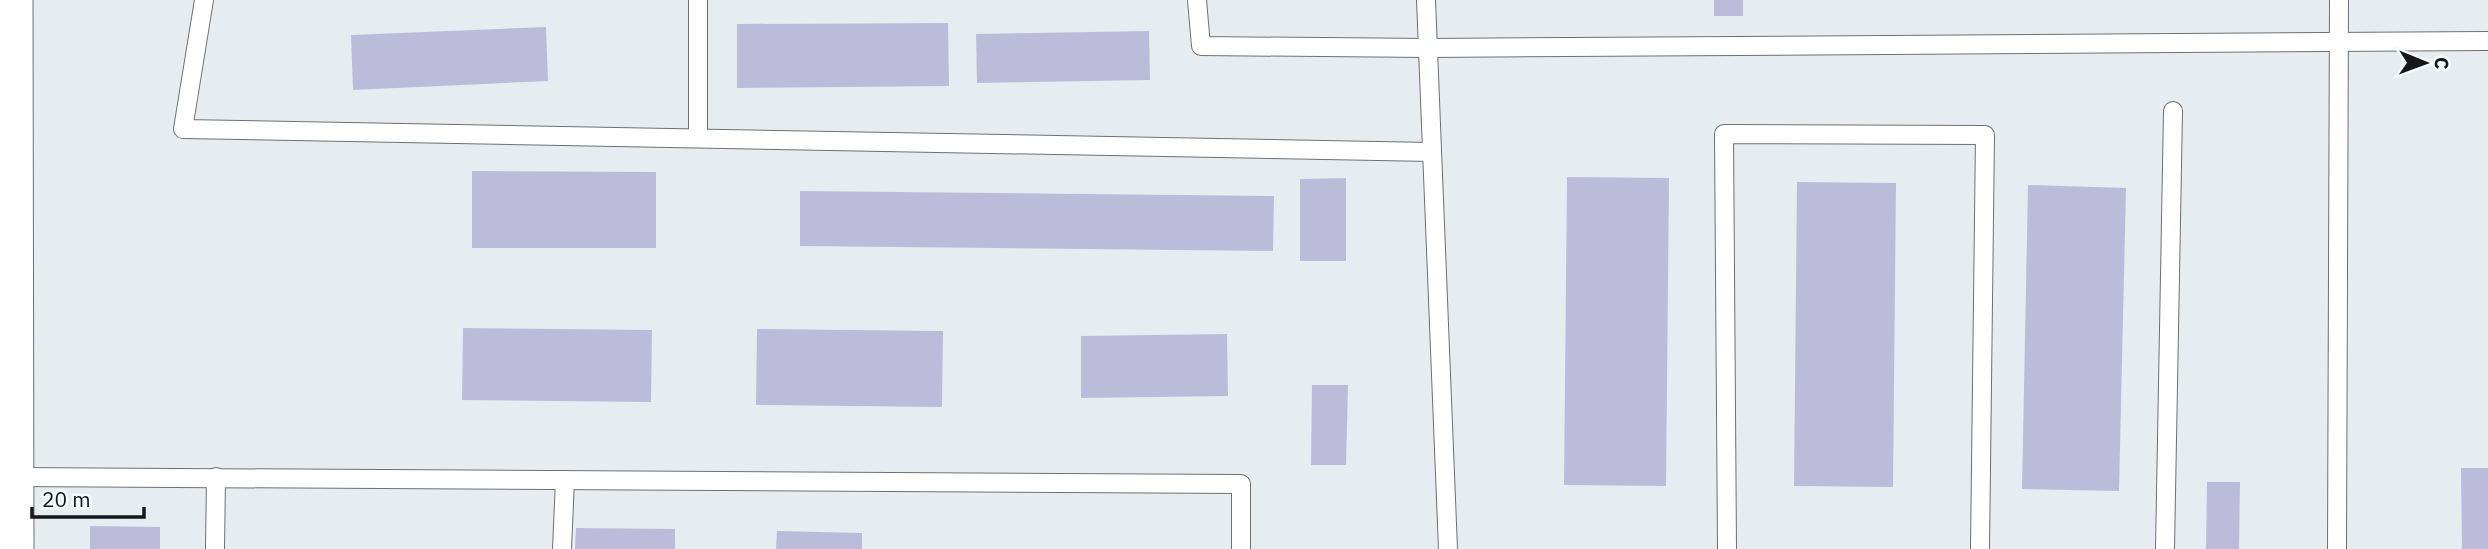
<svg xmlns="http://www.w3.org/2000/svg" width="2488" height="549" viewBox="0 0 2488 549" font-family="'IBM Plex Sans',sans-serif">
	<style>
		.building { fill: #bcbcda }
		.lines { fill: none; stroke-linecap: round; stroke-linejoin: round }
		.lane-casing { stroke: #6d7175; stroke-width: 20 }
		.street-casing { stroke: #6d7175; stroke-width: 39 }
		.lane { stroke: #fff; stroke-width: 18 }
		.street { stroke: #fff; stroke-width: 37 }
	</style>
	<rect width="100%" height="100%" fill="#e7ecf0"/>
	<g class="building">
		<rect x="1714" y="0" width="29" height="16"/>
		<polygon points="948,23 949,86 737,88 737,24"/>
		<polygon points="546,27 548,81 353,90 351,35"/>
		<polygon points="1149,31 1150,80 977,83 976,34"/>
		<polygon points="472,171 656,172 656,248 472,248"/>
		<polygon points="1567,177 1669,178 1666,486 1564,485"/>
		<polygon points="1346,178 1346,261 1300,261 1300,179"/>
		<polygon points="1797,182 1896,183 1893,487 1794,486"/>
		<polygon points="2028,185 2126,188 2119,491 2022,489"/>
		<polygon points="800,191 1274,196 1273,251 800,246"/>
		<polygon points="463,328 652,330 651,402 462,400"/>
		<polygon points="757,329 943,331 942,407 756,405"/>
		<polygon points="1227,334 1228,396 1081,398 1081,336"/>
		<polygon points="1312,385 1348,385 1346,465 1311,465"/>
		<polygon points="2461,468 2488,468 2488,549 2462,549"/>
		<polygon points="2207,482 2240,482 2239,549 2206,549"/>
		<polygon points="90,526 160,527 160,549 90,549"/>
		<polygon points="576,528 675,529 675,549 575,549"/>
		<polygon points="777,531 862,533 862,549 776,549"/>
	</g>
	<g class="lines">
		<g class="lane-casing">
			<g id="lane">
				<polyline points="204,0 183,129 1432,152"/>
				<polyline points="698,0 698,138"/>
				<polyline points="1197,0 1201,46 1428,48 2488,41"/>
				<polyline points="1426,0 1448,549"/>
				<polyline points="14,477 1241,484 1241,549"/>
				<polyline points="215,549 216,477"/>
				<polyline points="562,549 565,480"/>
				<polyline points="1727,549 1724,134 1985,135 1980,549"/>
				<polyline points="2165,549 2173,111"/>
				<polyline points="2337,549 2339,0"/>
			</g>
		</g>
		<g class="street-casing">
			<polyline id="street" points="14,0 15,549"/>
		</g>
		<use href="#lane" class="lane"/>
		<use href="#street" class="street"/>
	</g>
	<g transform="translate(2425 63) rotate(91)" stroke="#f4f9fe" stroke-width="5" paint-order="stroke">
	<path d="M0-5L12 26L0 18L-12 26Z" fill="#151718"/>
	<text y="-10" font-size="19" font-weight="bold" text-anchor="middle" fill="#151718">С</text>
	</g>
	<path d="M32 507v10h112v-10" fill="none" stroke="#151718" stroke-width="3.5"/>
	<text x="42" y="507" font-size="21" fill="#151718" stroke="#f4f9fe" stroke-width="5" paint-order="stroke">20 m</text>
</svg>
